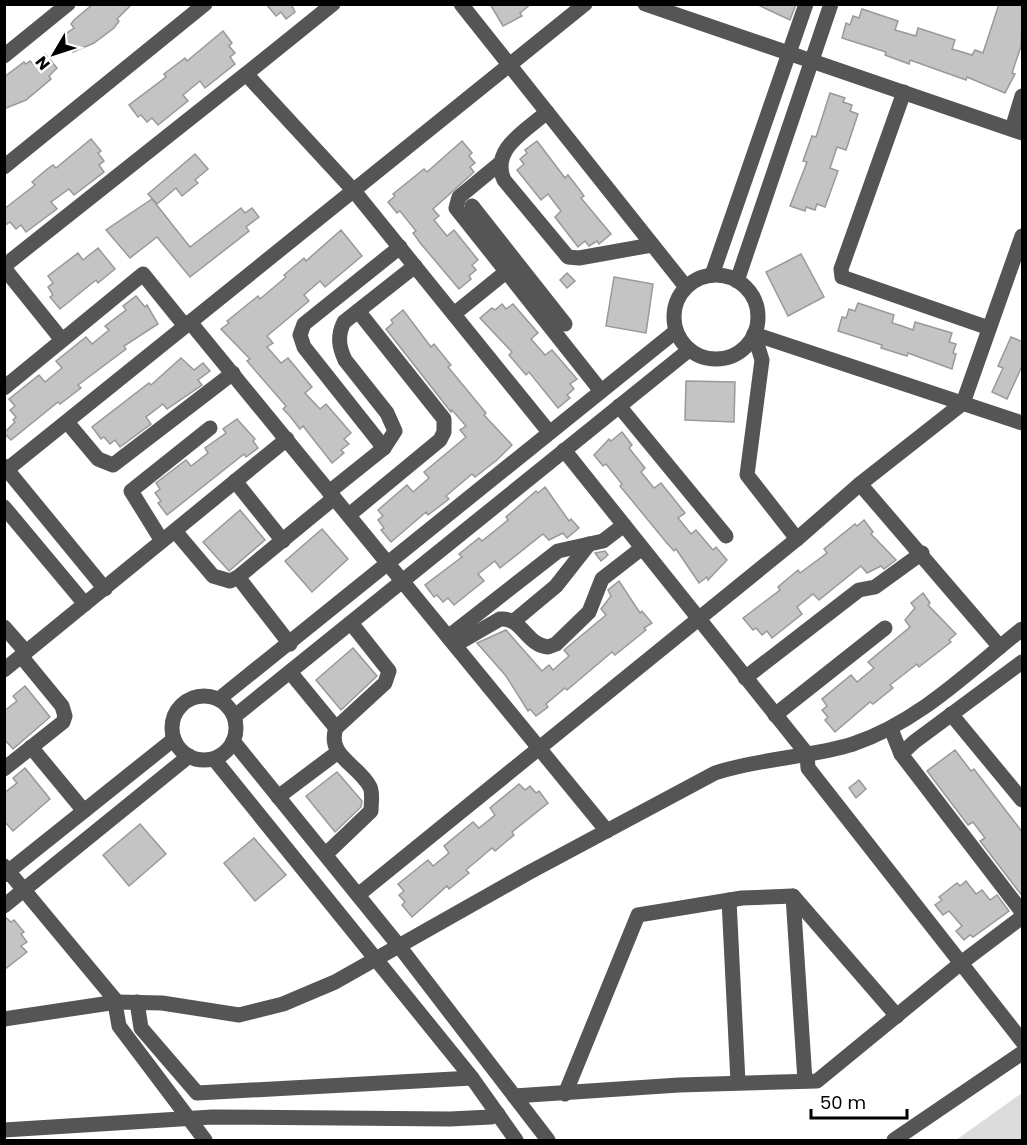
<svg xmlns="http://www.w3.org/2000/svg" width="1027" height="1145" viewBox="0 0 1027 1145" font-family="Poppins,sans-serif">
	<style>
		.green { fill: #dcdcdc }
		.building { fill: #c4c4c4; stroke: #999; stroke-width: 1.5 }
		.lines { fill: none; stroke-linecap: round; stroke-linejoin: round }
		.minor { stroke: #555; stroke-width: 15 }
	</style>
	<rect width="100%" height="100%" fill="#fff"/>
	<polygon class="green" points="1022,1093 1022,1140 956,1140"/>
	<g class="building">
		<polygon points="93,4 132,4 117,19 119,21 114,28 94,43 73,52 61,37 74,28 71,24 74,20"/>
		<polygon points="266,4 291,4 295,12 286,19 281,12 276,16"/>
		<polygon points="490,4 531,4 520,13 522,16 503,26"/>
		<polygon points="756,4 796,4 790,20"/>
		<polygon points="999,4 1023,4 1021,46 1012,73 1015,74 1005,93 967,77 966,80 910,60 909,64 885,55 886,52 842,38 846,23 850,25 853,16 859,18 862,9 898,21 895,30 916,36 918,28 955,40 952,49 972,55 975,50 983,53"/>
		<polygon points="223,31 232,43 229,46 235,53 230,57 235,64 205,88 200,81 183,95 188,101 158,125 152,118 147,122 141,115 138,117 129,105 166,77 164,74 185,58 187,61"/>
		<polygon points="45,54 57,68 49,76 51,79 26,100 4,109 4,77 24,62 26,64 30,61 33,64"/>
		<polygon points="830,93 845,98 843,102 852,105 850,111 858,114 846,150 837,147 830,168 838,171 825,207 817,204 815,210 806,207 805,211 790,206 807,162 803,161 812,136 816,137"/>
		<polygon points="91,139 101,151 98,153 104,161 99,165 104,172 74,195 69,189 51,202 57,209 26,232 21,225 16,229 10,222 4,226 4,209 35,185 32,182 46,170 53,165 56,168"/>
		<polygon points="462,141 472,153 469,156 475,163 470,167 474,172 433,209 439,216 434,220 447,236 454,230 478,260 472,265 476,270 469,276 471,279 459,289 421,244 413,233 416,231 400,211 397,213 388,202 395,196 393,194 424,169 427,172"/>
		<polygon points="537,141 565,178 568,175 579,189 584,196 581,198 611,234 599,244 597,241 589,246 585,241 578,247 555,217 561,211 548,194 541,200 517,170 524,164 520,159 527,153 525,150"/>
		<polygon points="195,154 208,169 195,180 198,183 182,196 176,188 157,204 148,194"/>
		<polygon points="152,199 190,247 241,208 245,213 252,208 259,217 246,227 249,231 190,277 157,237 130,258 106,230"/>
		<polygon points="341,230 362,256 325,287 320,281 304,295 309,301 267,336 273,343 267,347 281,363 288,358 312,387 305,393 320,409 326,404 351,433 344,439 349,444 341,450 344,453 332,463 303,426 300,429 289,415 283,409 286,406 247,361 250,359 221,329 229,323 227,321 258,296 260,299 286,277 284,275 304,258 306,261"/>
		<polygon points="98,248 115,269 98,283 96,280 60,309 50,297 53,295 48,287 53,283 48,276 78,253 83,260"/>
		<polygon points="801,254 824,297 788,316 766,272"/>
		<polygon points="567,273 575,281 567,288 560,280"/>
		<polygon points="614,277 653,284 646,333 606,326"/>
		<polygon points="136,296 145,307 147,305 158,324 124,346 126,349 78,385 81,388 60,404 58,402 11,440 4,433 15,422 13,420 16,417 10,410 15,406 9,399 39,375 45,382 62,368 56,361 86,337 92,344 109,330 105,326 126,310 123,306"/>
		<polygon points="858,303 894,315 892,323 902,326 913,330 915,322 952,333 949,342 956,344 953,353 956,354 952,369 908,353 907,356 881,348 882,345 838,331 842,317 846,318 849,309 855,311"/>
		<polygon points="502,304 506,309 513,304 538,333 531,339 545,355 552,350 577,379 570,384 574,389 567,395 570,398 558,408 529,372 526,375 509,355 512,352 480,318 492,308 495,310"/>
		<polygon points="403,310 431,347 434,344 451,365 448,367 486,413 484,415 512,445 497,460 475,477 472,474 446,496 449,499 428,515 426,512 391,542 381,530 384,528 378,520 383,516 378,510 407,485 413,492 429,478 424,472 466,437 460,430 466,426 452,410 451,412 386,329 393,323 391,320"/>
		<polygon points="1011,337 1023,342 1023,364 1007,399 992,392 1003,368 998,366"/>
		<polygon points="181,358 194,370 203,363 210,371 198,380 202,385 167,409 163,404 146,417 151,424 120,447 115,440 110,444 104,437 101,439 92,427 149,383 151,385"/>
		<polygon points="686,381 735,382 734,422 685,420"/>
		<polygon points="237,419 255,439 253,441 258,448 246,457 244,454 167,515 158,503 161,501 155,493 160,489 156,483 186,460 191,466 208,453 205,448 226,433 223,429"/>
		<polygon points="622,432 632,445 629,448 645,468 641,472 654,488 661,483 685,513 678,518 691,534 696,530 713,550 716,547 727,560 708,580 707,577 699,583 676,549 674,551 666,542 620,486 622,484 606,464 603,466 594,455 609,439 611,441"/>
		<polygon points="545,487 569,521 571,519 579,528 567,538 563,533 549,540 543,534 500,568 495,561 478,574 484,581 454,605 448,598 443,602 437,595 434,597 425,585 462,557 459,554 479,538 482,541 508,520 506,517 536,491 538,493"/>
		<polygon points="240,510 265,540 229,571 203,542"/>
		<polygon points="864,520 873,532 871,534 896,560 884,569 881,566 867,573 861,566 819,600 813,594 797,607 802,614 772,638 767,631 762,635 756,628 753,630 743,618 780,590 778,587 798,570 800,573 827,553 824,549 855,524 857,526"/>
		<polygon points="322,529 348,559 312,592 285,561"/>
		<polygon points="605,551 608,555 601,561 595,553"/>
		<polygon points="619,581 640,613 642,611 652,623 644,628 646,630 615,655 612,652 567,690 565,688 546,704 548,707 536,716 530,709 528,711 506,676 477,643 506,630 542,671 549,665 553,670 569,656 564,650 606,615 601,609 611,596 608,590"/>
		<polygon points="923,593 930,603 928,605 956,634 949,640 951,642 919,667 917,664 890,685 893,688 873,704 870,702 835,732 825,720 828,717 822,710 827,706 822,699 851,675 857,682 874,668 868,662 910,627 905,620 915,608 911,603"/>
		<polygon points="353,648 377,676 341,710 316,680"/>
		<polygon points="25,686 50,717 13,749 4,739 4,711 17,701 13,696"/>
		<polygon points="955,750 971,771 974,769 1023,833 1023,897 980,841 985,838 973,822 968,825 927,771"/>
		<polygon points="25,768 50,799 13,831 4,821 4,793 17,783 13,778"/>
		<polygon points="337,772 362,801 361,807 335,832 306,796"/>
		<polygon points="859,780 866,789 856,798 849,788"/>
		<polygon points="519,784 525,790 530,786 536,793 539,791 548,803 512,832 514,835 495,851 492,848 466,870 469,873 449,889 447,886 412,917 402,905 405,902 399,895 404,891 398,884 428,860 433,866 449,853 444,846 473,822 479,828 495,815 490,808"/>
		<polygon points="140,824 166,854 129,886 103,855"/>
		<polygon points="254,838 286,875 255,901 224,863"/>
		<polygon points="966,881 976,894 982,890 990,900 997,895 1009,911 973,937 970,935 964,940 956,931 962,926 949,911 943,915 935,905 942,900 939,897 957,883 960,886"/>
		<polygon points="4,916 11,922 14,920 24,932 21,934 27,942 21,946 27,952 4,970"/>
	</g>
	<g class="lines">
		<g class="minor">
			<polyline points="461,4 686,287"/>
			<polyline points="645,4 1022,133"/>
			<polyline points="4,56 68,4"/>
			<polyline points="246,74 333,4"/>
			<polyline points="904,92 841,269 842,277 989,328"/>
			<path d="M547,112C527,130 490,149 504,180L568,257L579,258L652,245"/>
			<polyline points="1012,129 1022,96"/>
			<polyline points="499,164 459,197 456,208 601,391"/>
			<polyline points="4,167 205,4"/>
			<polyline points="472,206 565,324"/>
			<polyline points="4,266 246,74 354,191 549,432"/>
			<polyline points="4,268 62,340"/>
			<polyline points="712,275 806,4"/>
			<circle cx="716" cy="317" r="42"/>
			<polyline points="737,281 831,4"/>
			<polyline points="454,314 512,267"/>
			<polyline points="190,322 607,831"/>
			<polyline points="754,334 1022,423"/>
			<polyline points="754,334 762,360 747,475 797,539"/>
			<polyline points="4,388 143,274 185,326"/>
			<polyline points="619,406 726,536"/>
			<polyline points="67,422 98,459 113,465 233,373"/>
			<polyline points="384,448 304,347 300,335 304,324 400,247"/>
			<polyline points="564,450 807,754 808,768 1022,1041"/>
			<polyline points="4,466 105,589"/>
			<polyline points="4,472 585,4"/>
			<polyline points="235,481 283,541"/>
			<polyline points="860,484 1000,647"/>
			<path d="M329,492L384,448L395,431L387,413L345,360C339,347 337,336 344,322L415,266"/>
			<polyline points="4,507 85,604"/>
			<polyline points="349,515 440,440 444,432 444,419 358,311"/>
			<polyline points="175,531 213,576 230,581 238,577 334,498"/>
			<polyline points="162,541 131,491 210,428"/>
			<polyline points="238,577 290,644"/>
			<polyline points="514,621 556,586 589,544"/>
			<polyline points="4,627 26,652"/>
			<polyline points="448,637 558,551 603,541 624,525"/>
			<path d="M455,645L500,619C522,617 526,645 548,647L556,644L589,612L602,579L642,548"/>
			<polyline points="4,670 287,439"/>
			<polyline points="290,672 336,728"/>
			<polyline points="745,678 859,590 875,587 922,553"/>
			<circle cx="204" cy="728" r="32"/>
			<polyline points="219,699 676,331"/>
			<polyline points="951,714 1022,800"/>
			<polyline points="775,715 885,628"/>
			<polyline points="235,716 689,350"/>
			<polyline points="891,729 901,754 1022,912"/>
			<polyline points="233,741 399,946 548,1140"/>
			<polyline points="31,747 84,811"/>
			<polyline points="901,754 914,742 1022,662"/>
			<polyline points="214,759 472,1078 516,1140"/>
			<polyline points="4,769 63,722 65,716 62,706 21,656"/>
			<polyline points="278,797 338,752"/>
			<path d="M326,854L371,811C371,804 373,793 370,787C359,765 326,756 336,728L385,683L389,671L351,623"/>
			<polyline points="4,866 117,1002"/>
			<polyline points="4,875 174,739"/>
			<polyline points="358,895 797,539 860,484 963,403 1022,236"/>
			<polyline points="793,896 805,1081"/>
			<polyline points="729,900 738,1082"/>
			<polyline points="4,906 189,756"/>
			<polyline points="137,1002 141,1028 197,1093 472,1078"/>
			<polyline points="115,1003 119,1026 205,1140"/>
			<path d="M4,1019L117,1002L162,1003L239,1015L283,1004L335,982L528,873L715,773C760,758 808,758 853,744C919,722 969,671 1022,629"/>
			<polyline points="565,1094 638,915 742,898 793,896 897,1016"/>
			<polyline points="514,1096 679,1085 817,1081 961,963 1022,917"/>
			<polyline points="4,1130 212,1117 450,1119 491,1117 498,1114"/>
			<polyline points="894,1140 1022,1053"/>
		</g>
	</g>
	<rect width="1027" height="1145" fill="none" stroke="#000000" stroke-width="12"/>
	<g transform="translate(54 54) rotate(231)" stroke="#ffffff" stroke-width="4.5" paint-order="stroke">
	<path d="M0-4.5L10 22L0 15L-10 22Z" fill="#000000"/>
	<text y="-9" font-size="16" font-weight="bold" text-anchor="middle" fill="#000000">N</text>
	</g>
	<path d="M811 1109v9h96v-9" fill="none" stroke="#000000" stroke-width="3"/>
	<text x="820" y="1109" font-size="18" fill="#000000" stroke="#ffffff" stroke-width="4.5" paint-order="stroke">50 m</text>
</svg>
